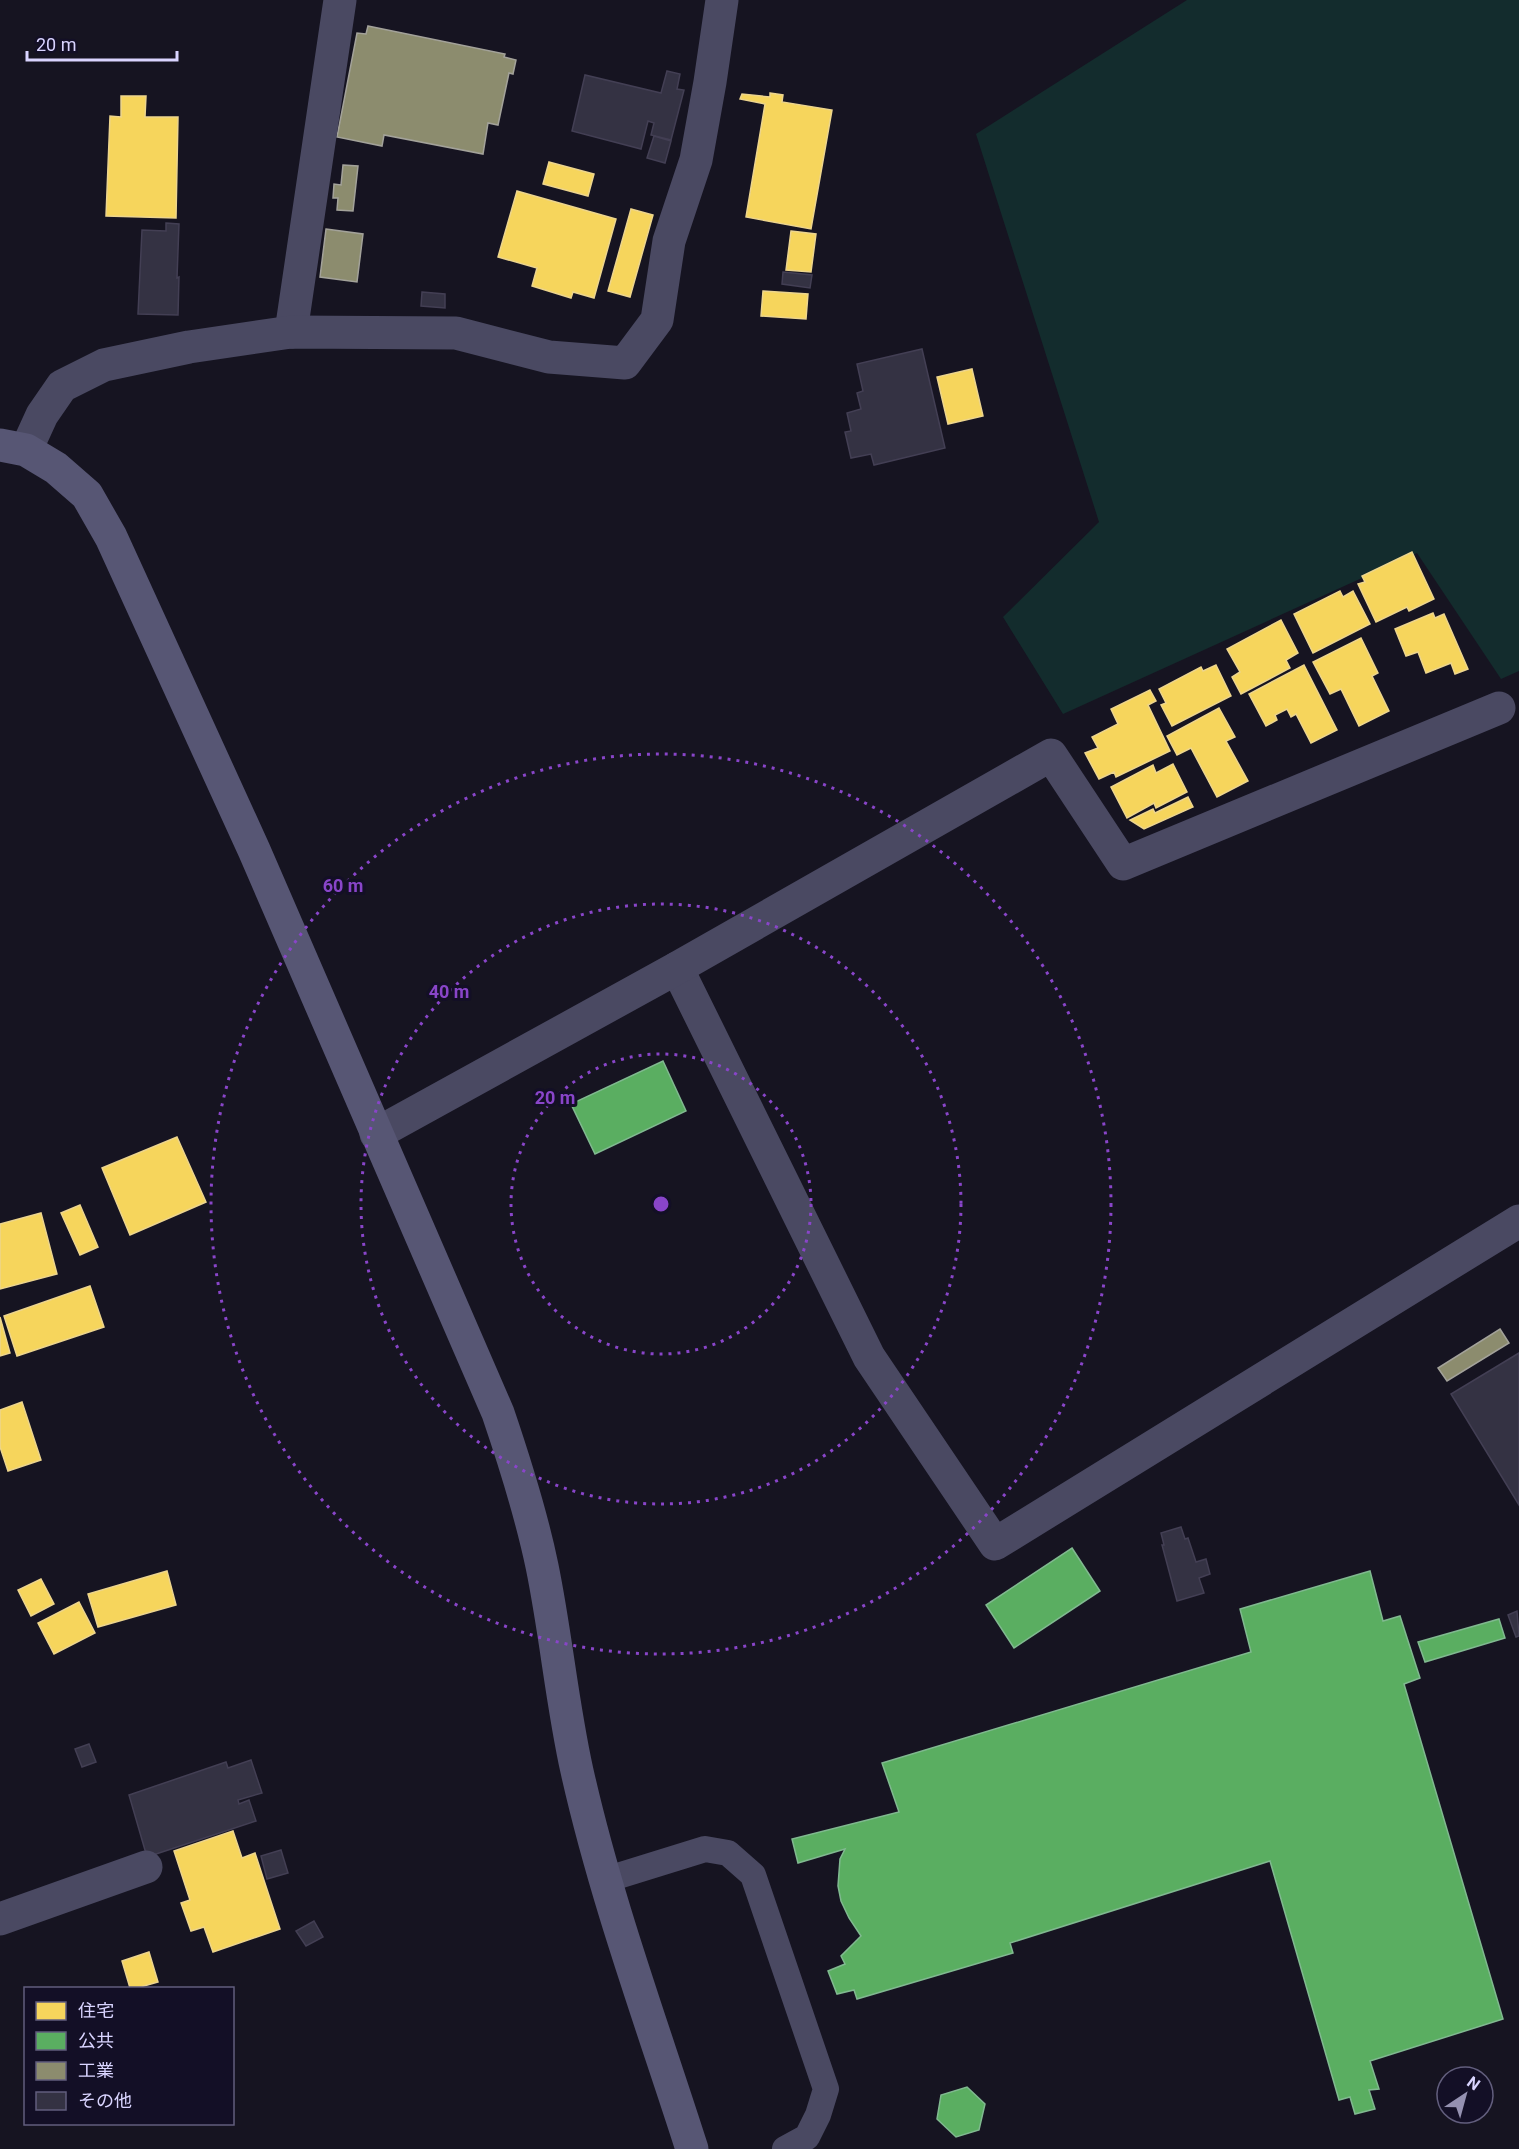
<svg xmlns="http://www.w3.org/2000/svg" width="1519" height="2149" viewBox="0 0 1519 2149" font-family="Roboto,'Noto Sans JP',sans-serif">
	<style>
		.green { fill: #132c2d }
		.homes { fill: #f6d55c; stroke: #edd58d; stroke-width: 1.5 }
		.public { fill: #5aae61; stroke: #80b990; stroke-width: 1.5 }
		.industry { fill: #8c8c6e; stroke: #a3a29a; stroke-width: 1.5 }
		.building { fill: #343243; stroke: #433f54; stroke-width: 1.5 }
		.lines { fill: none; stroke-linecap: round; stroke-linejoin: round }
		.lane { stroke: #4a4962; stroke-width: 26 }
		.street { stroke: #4a4962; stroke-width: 33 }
		.secondary { stroke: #575674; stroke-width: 33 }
		.ring { fill: none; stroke: #8945c9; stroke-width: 3; stroke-dasharray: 3 6 }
		.centre { fill: #8945c9; stroke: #130f26; stroke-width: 3 }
		.ring-label { font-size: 18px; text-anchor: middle; font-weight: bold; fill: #8945c9; stroke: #130f26; stroke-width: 6; stroke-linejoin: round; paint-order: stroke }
	</style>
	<rect width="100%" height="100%" fill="#161421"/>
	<polygon class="green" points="1187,0 1519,0 1519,671 1501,679 1417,553 1063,714 1003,617 1099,522 976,134"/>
	<g class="homes">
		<polygon points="770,93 783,95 782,102 832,110 811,229 746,217 765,104 740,99 742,94 770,97"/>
		<polygon points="121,96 146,96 145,117 178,117 176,218 106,216 110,116 121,117"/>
		<polygon points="549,162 594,174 588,196 543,184"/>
		<polygon points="517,191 616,219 594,298 573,292 571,298 532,286 537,268 498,257"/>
		<polygon points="631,209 653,215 630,297 608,291"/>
		<polygon points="791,231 816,234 811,272 786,270"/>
		<polygon points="763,291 808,294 806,319 761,316"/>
		<polygon points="972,369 983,416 948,424 937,377"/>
		<polygon points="1412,552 1434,599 1409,611 1407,607 1376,622 1358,584 1365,582 1362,576"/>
		<polygon points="1340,591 1343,597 1353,591 1370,624 1313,653 1294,614"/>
		<polygon points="1433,613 1435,618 1444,614 1468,669 1455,674 1451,663 1426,673 1418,652 1406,656 1395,629"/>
		<polygon points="1281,620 1298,653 1286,660 1290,668 1241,694 1232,677 1240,672 1227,649"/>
		<polygon points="1361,638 1378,673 1372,676 1389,711 1359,726 1341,689 1330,694 1313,662"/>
		<polygon points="1216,665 1231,696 1172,726 1161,705 1166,703 1159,689 1201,667 1203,671"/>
		<polygon points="1304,665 1337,730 1311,743 1296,714 1291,717 1287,709 1275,715 1277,720 1266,726 1249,694"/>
		<polygon points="1150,690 1156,701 1148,705 1170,751 1116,777 1114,772 1099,779 1085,753 1098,748 1092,737 1118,724 1111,709"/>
		<polygon points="1219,708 1235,737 1226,741 1248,781 1217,797 1191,748 1177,755 1167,736"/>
		<polygon points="1173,764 1187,792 1156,808 1154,803 1127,818 1111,787 1153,765 1156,773"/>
		<polygon points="1188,797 1193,807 1144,829 1130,820 1153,809 1155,813"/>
		<polygon points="177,1137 206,1202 130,1235 102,1168"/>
		<polygon points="80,1205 98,1247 80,1255 61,1213"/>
		<polygon points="41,1213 57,1274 0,1289 0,1224"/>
		<polygon points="90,1286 104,1327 17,1356 4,1316"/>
		<polygon points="0,1317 10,1353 0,1356"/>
		<polygon points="22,1402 41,1460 8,1471 0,1447 0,1410"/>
		<polygon points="167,1571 176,1605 98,1627 88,1594"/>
		<polygon points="41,1579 54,1604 31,1616 18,1590"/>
		<polygon points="79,1602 95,1633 54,1654 38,1623"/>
		<polygon points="233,1831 242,1858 255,1853 280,1929 213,1952 204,1927 191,1931 181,1903 190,1900 174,1851"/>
		<polygon points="149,1952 158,1982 137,1988 130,1988 122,1961"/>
	</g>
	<g class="public">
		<polygon points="663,1061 686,1111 595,1154 571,1104"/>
		<polygon points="1072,1548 1100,1591 1014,1648 986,1605"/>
		<polygon points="1370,1571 1383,1621 1400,1616 1420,1678 1404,1684 1503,2019 1370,2061 1379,2089 1369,2090 1375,2109 1355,2114 1350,2097 1339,2100 1270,1861 1010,1943 1013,1953 857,1999 854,1990 837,1994 828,1971 845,1964 841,1956 861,1936 849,1918 841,1901 838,1886 840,1859 845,1849 798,1863 792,1839 899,1812 882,1763 1251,1652 1240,1609"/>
		<polygon points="1499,1619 1505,1638 1425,1662 1418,1642"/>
		<polygon points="967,2087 985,2104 979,2130 956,2137 937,2119 941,2095"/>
	</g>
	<g class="industry">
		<polygon points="368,26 505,54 504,57 516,60 513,74 509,73 498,125 488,123 483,154 384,135 382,146 337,137 357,33 366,34"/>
		<polygon points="343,165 358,166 353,211 337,210 338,198 333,198 334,184 341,185"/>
		<polygon points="326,229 363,234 357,282 320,277"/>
		<polygon points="1500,1329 1509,1343 1447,1381 1438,1368"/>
	</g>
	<g class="building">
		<polygon points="667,71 680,74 677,89 684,90 671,140 651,135 654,123 648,121 641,149 572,131 585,75 661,93"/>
		<polygon points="654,136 671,141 665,163 647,158"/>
		<polygon points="166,223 179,224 177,278 179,277 178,315 138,314 142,230 166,231"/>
		<polygon points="783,272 812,275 810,288 782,284"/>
		<polygon points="422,292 445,294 445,308 421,306"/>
		<polygon points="922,349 945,448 874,465 871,454 851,458 845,432 851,431 847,413 861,409 857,393 863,391 857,364"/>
		<polygon points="1519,1353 1519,1505 1451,1394"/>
		<polygon points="1181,1527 1185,1539 1188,1538 1196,1562 1206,1559 1210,1574 1199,1578 1204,1593 1177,1601 1162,1545 1164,1545 1161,1533"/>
		<polygon points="1517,1611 1519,1636 1516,1637 1508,1615"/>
		<polygon points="89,1744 96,1762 82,1767 75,1749"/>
		<polygon points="251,1760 262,1793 238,1800 239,1804 249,1800 256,1821 147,1857 129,1795 226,1762 228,1768"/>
		<polygon points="281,1850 288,1873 267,1879 261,1856"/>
		<polygon points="314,1921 323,1937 306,1946 296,1931"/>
	</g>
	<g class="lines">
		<polyline class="lane" points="605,1880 705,1849 728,1853 753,1875 826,2089 818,2115 807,2137 785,2149"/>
		<g class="street">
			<polyline points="291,332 340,0"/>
			<polyline points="26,450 42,415 62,386 104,365 189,347 291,332 456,333 549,357 625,363 657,320 669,241 696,160 710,82 722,0"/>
			<polyline points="677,968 869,1357 995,1544 1519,1221"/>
			<polyline points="376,1134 677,968 1051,755 1123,864 1499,708"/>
			<polyline points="0,1919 146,1867"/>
		</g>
		<path class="secondary" d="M0,445L26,450L56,468L87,495L111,537L254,850L498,1413C515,1463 531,1513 542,1566C556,1634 562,1704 577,1771C606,1900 652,2024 692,2149"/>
	</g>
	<g class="ring">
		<circle cx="661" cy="1204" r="150"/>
		<circle cx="661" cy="1204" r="300"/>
		<circle cx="661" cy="1204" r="450"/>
	</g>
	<circle cx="661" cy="1204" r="9" class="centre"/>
	<g class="ring-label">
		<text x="343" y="892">60 m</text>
		<text x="449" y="998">40 m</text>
		<text x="555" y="1104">20 m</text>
	</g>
	<rect x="24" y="1987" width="210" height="138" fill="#130f26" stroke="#625e7d" stroke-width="1.5"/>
	<rect x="36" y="2002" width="30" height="18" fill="#f6d55c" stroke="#625e7d" stroke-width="1.5"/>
	<text x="78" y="2017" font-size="18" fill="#d9d4ff">住宅</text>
	<rect x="36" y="2032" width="30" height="18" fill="#5aae61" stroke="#625e7d" stroke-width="1.5"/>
	<text x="78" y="2047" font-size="18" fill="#d9d4ff">公共</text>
	<rect x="36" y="2062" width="30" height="18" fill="#8c8c6e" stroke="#625e7d" stroke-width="1.5"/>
	<text x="78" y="2077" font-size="18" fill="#d9d4ff">工業</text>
	<rect x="36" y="2092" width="30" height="18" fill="#343243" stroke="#625e7d" stroke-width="1.5"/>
	<text x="78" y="2107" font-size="18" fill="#d9d4ff">その他</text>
	<g transform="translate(1465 2095) rotate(36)"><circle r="28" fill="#130f26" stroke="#625e7d" stroke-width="1.5"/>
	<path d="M0-4.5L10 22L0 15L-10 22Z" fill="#9591b1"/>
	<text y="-9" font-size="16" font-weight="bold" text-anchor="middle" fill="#d9d4ff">N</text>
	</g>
	<path d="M27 51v9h150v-9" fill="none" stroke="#d9d4ff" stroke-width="3"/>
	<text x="36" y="51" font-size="18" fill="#d9d4ff" stroke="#130f26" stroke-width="4.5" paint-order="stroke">20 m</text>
</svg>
